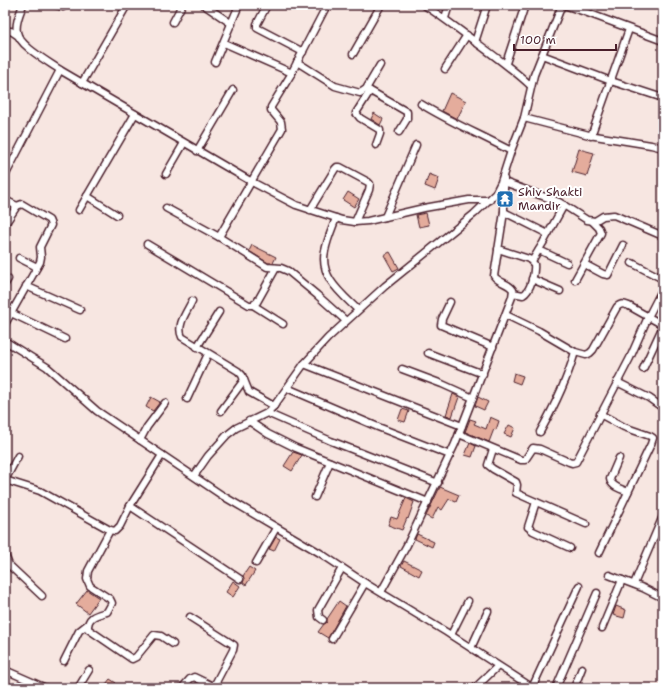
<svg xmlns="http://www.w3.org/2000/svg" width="668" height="693" viewBox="0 0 668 693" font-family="'Shantell Sans',sans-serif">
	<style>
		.building { fill: #e4ac9c; stroke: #4a1f2b }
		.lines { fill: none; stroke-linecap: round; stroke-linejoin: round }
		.minor-casing { stroke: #4a1f2b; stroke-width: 9 }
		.minor { stroke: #fff; stroke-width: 6 }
		.labels { text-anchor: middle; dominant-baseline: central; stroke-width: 4; stroke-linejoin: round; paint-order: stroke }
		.poi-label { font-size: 12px; fill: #4a1f2b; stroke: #fff; text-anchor: start }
	</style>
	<rect width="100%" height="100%" fill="#f7e6e1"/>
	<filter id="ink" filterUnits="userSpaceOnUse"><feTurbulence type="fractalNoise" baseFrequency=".025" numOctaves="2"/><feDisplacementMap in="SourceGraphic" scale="8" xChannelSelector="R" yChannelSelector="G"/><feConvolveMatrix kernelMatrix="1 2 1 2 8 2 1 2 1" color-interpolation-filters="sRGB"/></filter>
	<g filter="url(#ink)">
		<g class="building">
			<polygon points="450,93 466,101 457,119 442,111"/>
			<polygon points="374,113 383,119 380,125 371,119"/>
			<polygon points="579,149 594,153 587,176 572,172"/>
			<polygon points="429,174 439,178 435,190 425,186"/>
			<polygon points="348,192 359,199 354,207 343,200"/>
			<polygon points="426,213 429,225 419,227 416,215"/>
			<polygon points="252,245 276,257 273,263 268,263 249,251"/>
			<polygon points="390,252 399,268 393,271 384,255"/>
			<polygon points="514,373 523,376 520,384 512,381"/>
			<polygon points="453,394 459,397 452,417 446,415"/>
			<polygon points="151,397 160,402 153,411 146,407"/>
			<polygon points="478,397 488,402 484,410 475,406"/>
			<polygon points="402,409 409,411 405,422 398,420"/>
			<polygon points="490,417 499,421 496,430 494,429 489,442 465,432 470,419 476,421 474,424 486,429"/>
			<polygon points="509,425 515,428 511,437 504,434"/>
			<polygon points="470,443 476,446 472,457 465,455"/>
			<polygon points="293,452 302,455 292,471 284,466"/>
			<polygon points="440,487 459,495 456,502 449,499 442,510 438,507 432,519 426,516"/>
			<polygon points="406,498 414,502 408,519 407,518 402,530 388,525 391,517 397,519"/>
			<polygon points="417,534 434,542 432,547 415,539"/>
			<polygon points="276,537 280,539 274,551 269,549"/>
			<polygon points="404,561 422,570 419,576 401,566"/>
			<polygon points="249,567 255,571 246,585 243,583 244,580 243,576"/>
			<polygon points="233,581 240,586 233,597 226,592"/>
			<polygon points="87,590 99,598 88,613 76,604"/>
			<polygon points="339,601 346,606 328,638 318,632 324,624 327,622 327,619"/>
			<polygon points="616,606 626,610 624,618 613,615"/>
			<polygon points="110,679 116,683 113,688 106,684"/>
		</g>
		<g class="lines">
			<g class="minor-casing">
				<g id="minor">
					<path d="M23,5C20,13 15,23 17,32C19,46 49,62 60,70L252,182L296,205L342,220L355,222L368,221L424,208L469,200H490"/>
					<polyline points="56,5 63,7 66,5"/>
					<polyline points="204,5 232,24"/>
					<polyline points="267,5 257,24 257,28 303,52"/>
					<path d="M424,5C443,17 459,30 477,43C496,57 514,70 531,86"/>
					<polyline points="564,5 585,12 663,41"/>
					<polyline points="445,18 449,5"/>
					<polyline points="173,22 182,5"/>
					<polyline points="5,32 11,31 17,35"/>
					<polyline points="475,42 487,5"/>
					<polyline points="224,43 292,73"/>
					<polyline points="353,54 381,5"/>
					<polyline points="542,55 611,81 663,98"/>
					<polyline points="215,62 239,5"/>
					<polyline points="297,62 335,86 360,93 366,89 380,65"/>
					<polyline points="506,63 525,5"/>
					<polyline points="445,69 467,35"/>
					<polyline points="82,83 127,5"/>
					<polyline points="367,89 407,112 407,119 399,132"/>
					<polyline points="370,91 356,113 360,118 380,130 380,134 376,145"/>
					<path d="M421,104C450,122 481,135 511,151"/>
					<polyline points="524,118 589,135 651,145 663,148"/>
					<polyline points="591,136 629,29"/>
					<polyline points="197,151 233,90"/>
					<polyline points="166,174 184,143"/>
					<polyline points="5,176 60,70"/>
					<polyline points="504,182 559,202 587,220 595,221 603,216 614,215 663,236"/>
					<polyline points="87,196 117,215"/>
					<polyline points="5,200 17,206"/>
					<polyline points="166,208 219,237 267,267 281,268 288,271 317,295 346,321"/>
					<polyline points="79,210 135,114"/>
					<polyline points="310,210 335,169 337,167 340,167 368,182 370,184 369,190 355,222"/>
					<polyline points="504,212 548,234"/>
					<polyline points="385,217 416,145"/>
					<path d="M336,218C332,229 327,240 325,251C319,277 342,294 358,310"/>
					<polyline points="5,224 17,206 22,204 49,220 51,225 40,247 41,257 40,262 5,324"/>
					<polyline points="219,237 282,129 281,122 271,110 271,107 290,76 327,5"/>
					<polyline points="147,244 249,305 253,305 257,302 276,268"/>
					<path d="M498,249L529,259L534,264C535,272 531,291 523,295L513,293"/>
					<polyline points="539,250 567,263"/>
					<polyline points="19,258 37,267"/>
					<polyline points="532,261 543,243 564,205"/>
					<polyline points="632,263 663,279"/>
					<polyline points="584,264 603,274 608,275 623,245"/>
					<polyline points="532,279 560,291"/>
					<polyline points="575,280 601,233 599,228 592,221"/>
					<polyline points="5,284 8,279"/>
					<polyline points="26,286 80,310"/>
					<path d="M192,301C187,312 176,325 182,337L238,371L242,375L249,392L274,406"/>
					<polyline points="450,302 442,319 441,325 493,347"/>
					<polyline points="253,305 283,324"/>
					<polyline points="11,313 65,339"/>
					<path d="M506,315L539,331L575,352L586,355L590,353L593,350L617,307C621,303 624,304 629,306L663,325"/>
					<polyline points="5,341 47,367 97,411 223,496 320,553 365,583 446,632 533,688"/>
					<polyline points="197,347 219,312"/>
					<polyline points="428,353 483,374"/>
					<polyline points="304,364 462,426"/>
					<polyline points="402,369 442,384 473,398"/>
					<polyline points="643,369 663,326"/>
					<polyline points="617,382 649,398 663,408"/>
					<polyline points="287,388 378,427 450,455"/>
					<polyline points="187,399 208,354"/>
					<polyline points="221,411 244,380"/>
					<polyline points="267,413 331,441 438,483"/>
					<polyline points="249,421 268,434 296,448 428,502"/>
					<path d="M540,432C554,407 567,380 575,352"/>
					<polyline points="459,434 521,460 525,460 533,448 540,449 569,462 572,463 576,462 630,358 648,317 663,288"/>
					<polyline points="140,440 147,427 165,403"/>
					<polyline points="493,449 488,465 493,469 516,482 517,485 516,493 586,524"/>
					<path d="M619,458L610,479C611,487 622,489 628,492"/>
					<polyline points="194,476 208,456 227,435 236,428 267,413 274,406 304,364 328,338 385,286 474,214 495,194 501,182 511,151 524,118 534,75 562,5"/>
					<polyline points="5,480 40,491 110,530 115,531 120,526 130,506 162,455"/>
					<polyline points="5,480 18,456"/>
					<polyline points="315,497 330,462"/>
					<polyline points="536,502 528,527 533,531 570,548"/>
					<polyline points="130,506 240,579"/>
					<path d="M110,530L88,571L87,579L90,586L110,599L112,603L107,612C97,615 87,616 88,629L132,659L136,657L154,635L161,636L173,644"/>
					<polyline points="599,553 651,444 653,438 650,436 624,427 600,414"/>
					<polyline points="5,555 9,565 42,596"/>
					<polyline points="256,563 276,528"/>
					<polyline points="609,575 643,588 663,598"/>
					<polyline points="634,584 663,516"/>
					<path d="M381,592L407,545L455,444L512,297L513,290C509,283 499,283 494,276L504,212V179"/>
					<polyline points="190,617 234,645 233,650 214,686"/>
					<polyline points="323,620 319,617 318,610 342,568"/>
					<polyline points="602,628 622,580"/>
					<polyline points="451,635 468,601"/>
					<polyline points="332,639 365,583"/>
					<polyline points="471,648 488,611"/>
					<polyline points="64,661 79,631 88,624"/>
					<polyline points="5,670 46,688"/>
					<polyline points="78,688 89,670"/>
					<polyline points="182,688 190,679 194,677 217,688"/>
					<polyline points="475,688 498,666"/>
					<polyline points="532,688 579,586"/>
					<polyline points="556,688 597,593"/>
					<polyline points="574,688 582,668"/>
				</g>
			</g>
			<use href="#minor" class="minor"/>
		</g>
	</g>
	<defs>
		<g id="temple-square" transform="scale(0.9)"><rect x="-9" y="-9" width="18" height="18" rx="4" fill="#1f6fb2" stroke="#fff"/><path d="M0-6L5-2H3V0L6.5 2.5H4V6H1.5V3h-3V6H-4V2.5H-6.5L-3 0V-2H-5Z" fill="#fff"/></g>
	</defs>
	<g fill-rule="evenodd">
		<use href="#temple-square" x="505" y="199"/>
	</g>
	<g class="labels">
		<g class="poi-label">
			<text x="518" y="192">Shiv Shakti<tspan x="518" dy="14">Mandir</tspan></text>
		</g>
	</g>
	<rect width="668" height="693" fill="none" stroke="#fff" stroke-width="20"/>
	<rect x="10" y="10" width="648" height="673" fill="none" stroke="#4a1f2b" stroke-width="1.5" filter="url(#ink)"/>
	<path d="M514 44v6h102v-6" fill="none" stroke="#4a1f2b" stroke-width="2"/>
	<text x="520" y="44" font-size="12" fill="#4a1f2b" stroke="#ffffff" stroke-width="3" paint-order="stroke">100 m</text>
</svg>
